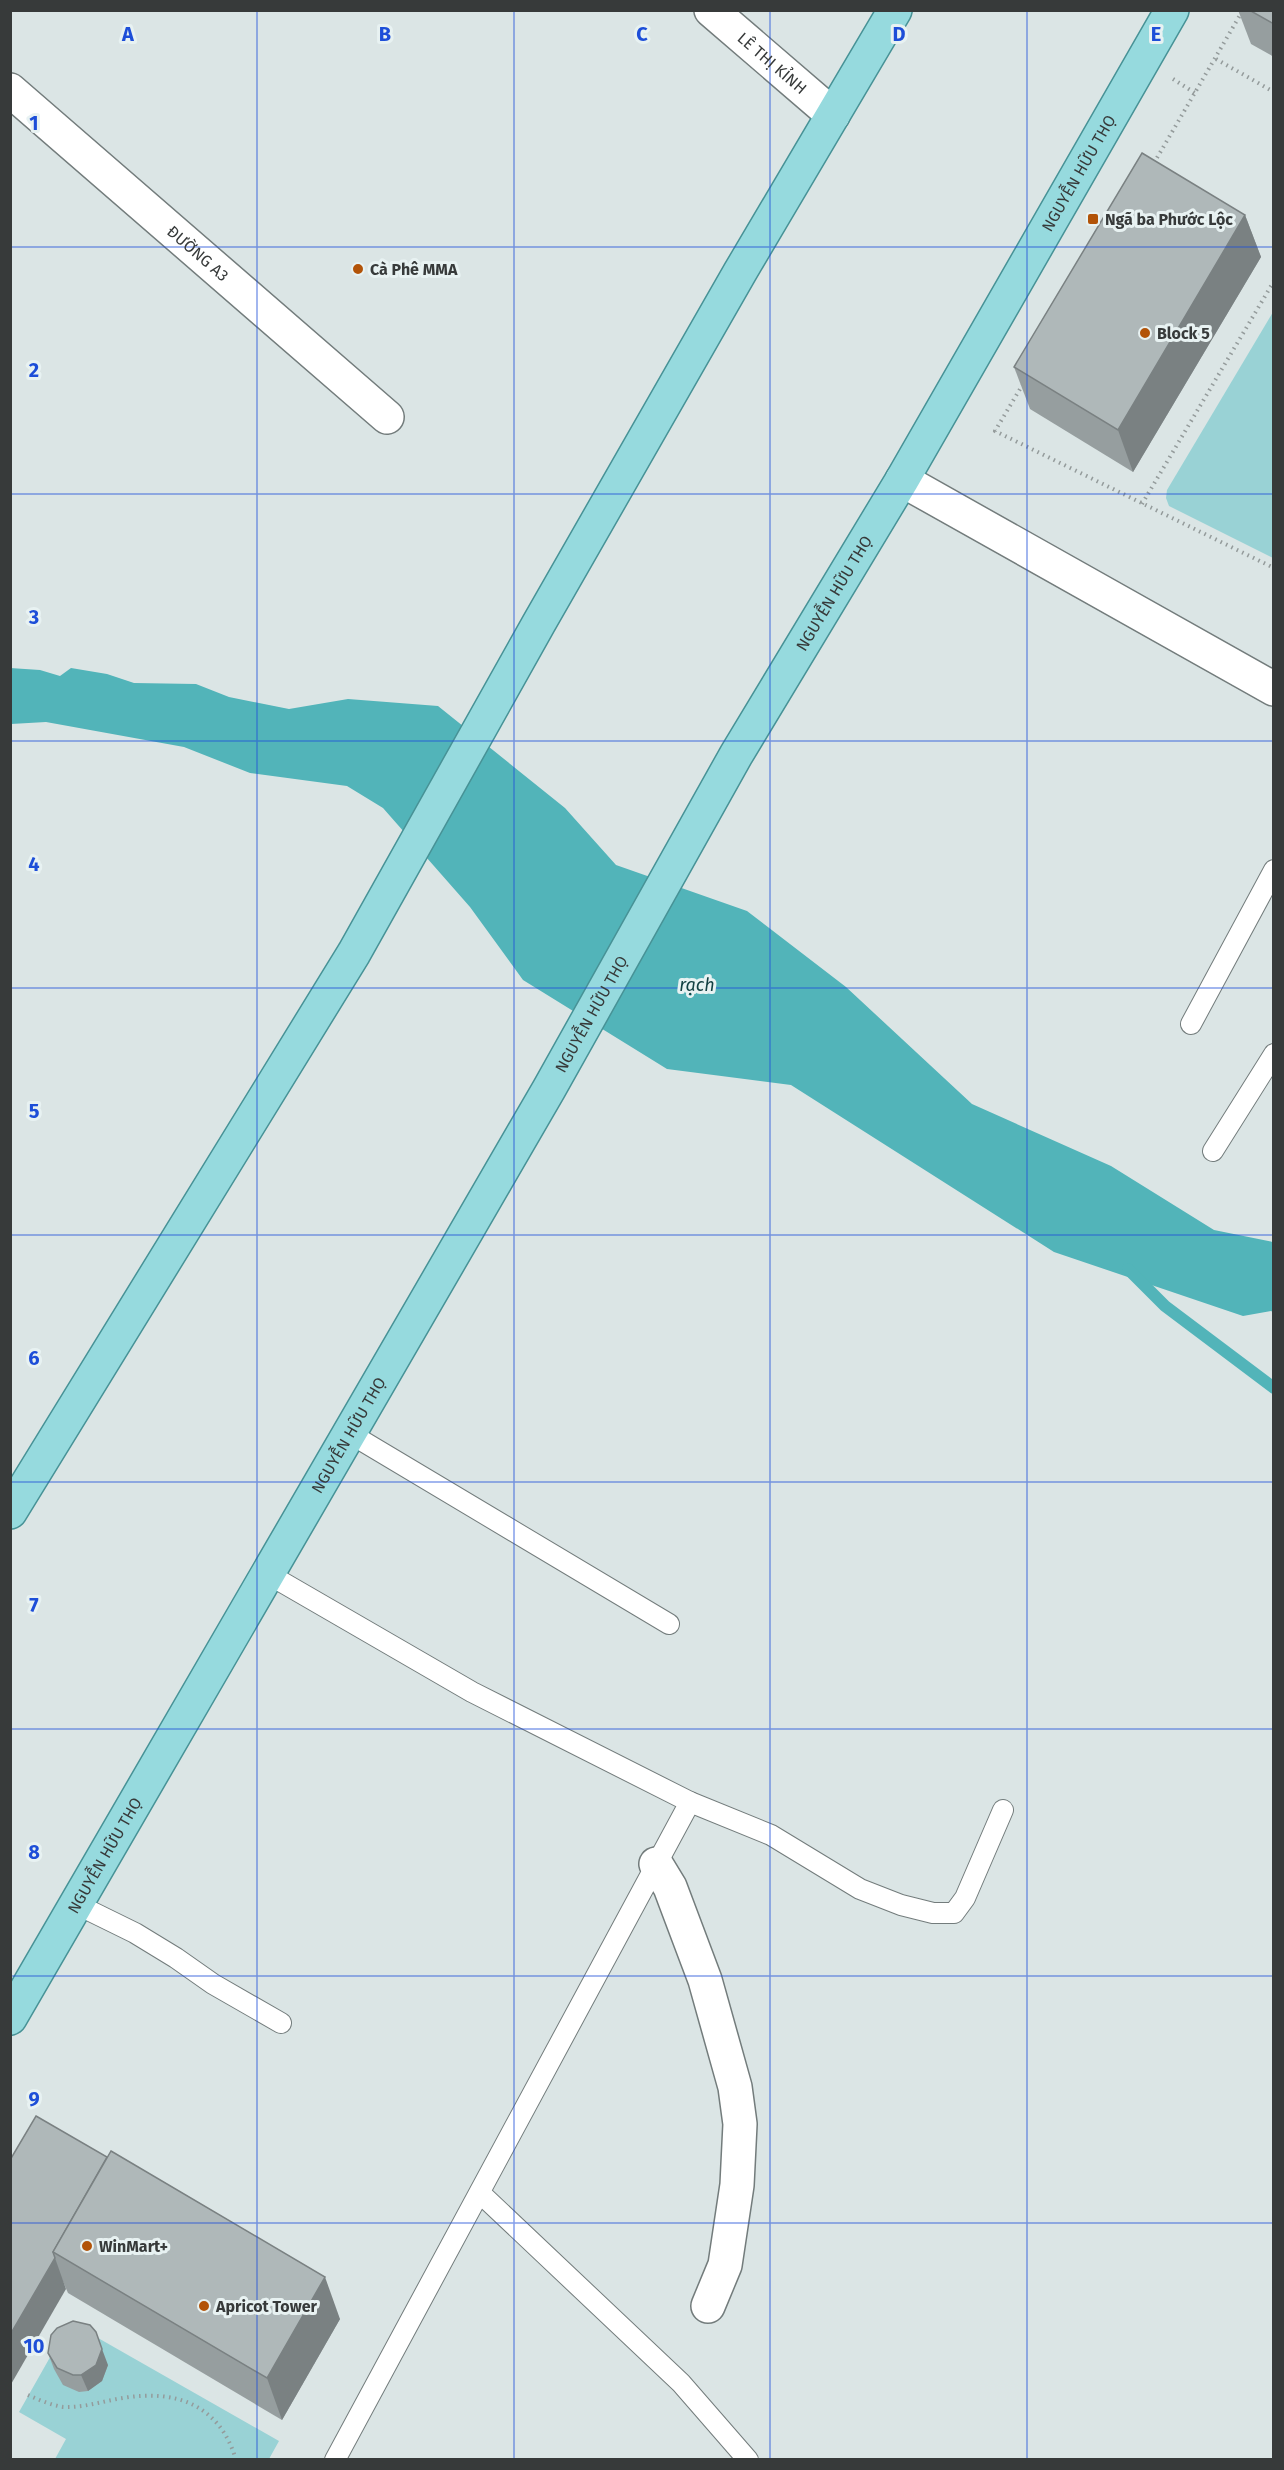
<svg xmlns="http://www.w3.org/2000/svg" width="1284" height="2470" viewBox="0 0 1284 2470" font-family="'Fira Sans',sans-serif">
	<style>
		.green { fill: #99d2d5 }
		.water { fill: #52b4b9 }
		.lines { fill: none; stroke-linecap: round; stroke-linejoin: round }
		.stream { stroke: #52b4b9; stroke-width: 12 }
		.service-casing { stroke: #737c7c; stroke-width: 22 }
		.minor-casing { stroke: #737c7c; stroke-width: 36 }
		.primary-casing { stroke: #479296; stroke-width: 36 }
		.path { stroke: #949b9b; stroke-width: 4; stroke-dasharray: 1.5 4.5; stroke-linecap: butt }
		.service { stroke: #fff; stroke-width: 20 }
		.minor { stroke: #fff; stroke-width: 33 }
		.primary { stroke: #96dade; stroke-width: 33 }
		.wall { fill: #969e9f }
		.shaded-wall { fill: #7a8182 }
		.building { fill: #afb8b9; stroke: #7a8182; stroke-width: 1.5 }
		.grid { fill: none; stroke: #1d4ed8; stroke-width: 1.5; stroke-opacity: 0.55 }
		.poi-dot { fill: #b25308; stroke: #e8f2f2; stroke-width: 2 }
		.labels { text-anchor: middle; dominant-baseline: central; stroke-width: 6; stroke-linejoin: round; paint-order: stroke }
		.street-label { font-size: 16px; fill: #373a3a; stroke: #e8f2f2 }
		.poi-label { font-size: 16px; font-weight: bold; fill: #373a3a; stroke: #e8f2f2; text-anchor: start }
		.water-label { font-size: 18px; font-style: italic; fill: #134143; stroke: #e8f2f2 }
		.grid-label { font-size: 20px; text-anchor: middle; font-weight: bold; fill: #1d4ed8; stroke: #e8f2f2; stroke-width: 6; stroke-linejoin: round; paint-order: stroke }
	</style>
	<rect width="100%" height="100%" fill="#dbe5e5"/>
	<g class="green">
		<polygon points="1273,312 1273,558 1169,506 1166,498 1167,490"/>
		<polygon points="70,2322 279,2441 269,2459 55,2459 66,2439 19,2412"/>
	</g>
	<polygon class="water" points="10,668 40,670 60,676 71,668 107,674 134,683 196,684 229,697 289,709 348,699 438,706 565,808 616,865 747,911 846,987 972,1104 1111,1166 1214,1230 1273,1242 1273,1312 1271,1311 1243,1316 1054,1252 791,1085 667,1069 523,980 470,907 383,808 347,786 250,773 184,747 46,722 11,724"/>
	<g class="lines">
		<polyline class="stream" points="1128,1269 1165,1306 1274,1388"/>
		<g class="service-casing">
			<g id="service">
				<polyline points="1191,1024 1274,870"/>
				<polyline points="1213,1151 1274,1054"/>
				<polyline points="349,1433 669,1624"/>
				<polyline points="268,1574 472,1692 690,1802 771,1835 860,1889 901,1905 933,1913 954,1913 965,1898 1003,1810"/>
				<polyline points="78,1905 135,1933 176,1958 213,1984 281,2023"/>
				<polyline points="480,2193 681,2383 748,2460"/>
				<polyline points="335,2460 690,1802"/>
			</g>
		</g>
		<g class="minor-casing">
			<g id="minor">
				<path id="s1" d="M711,10L833,115"/>
				<path id="s2" d="M10,90L387,417"/>
				<polyline points="902,480 1274,689"/>
				<polyline points="656,1864 670,1887 705,1980 735,2087 740,2124 737,2185 725,2265 708,2306"/>
			</g>
		</g>
		<g class="primary-casing">
			<g id="primary">
				<polyline points="10,1512 354,953 539,623 740,272 895,10"/>
				<path id="s3" d="M10,2018L549,1089L736,755L902,480L1172,10"/>
			</g>
		</g>
		<g class="path">
			<polyline points="1216,59 1274,92"/>
			<polyline points="1173,79 1195,93"/>
			<polyline points="1154,163 1243,10"/>
			<polyline points="1023,384 995,431 1274,568"/>
			<polyline points="1142,504 1274,281"/>
			<path d="M28,2395C39,2400 51,2405 63,2407C84,2408 103,2401 123,2398C176,2389 220,2405 236,2460"/>
		</g>
		<use href="#service" class="service"/>
		<use href="#minor" class="minor"/>
		<use href="#primary" class="primary"/>
	</g>
	<g class="wall">
		<polygon points="1238,10 1274,10 1274,57 1251,44"/>
		<polygon points="1245,215 1261,257 1133,472 1030,409 1014,367"/>
		<polygon points="10,2160 340,2319 282,2420 68,2293"/>
		<polygon points="48,2353 108,2365 102,2381 88,2391 79,2392 63,2385 54,2369"/>
	</g>
	<g class="shaded-wall">
		<polygon points="1245,215 1261,257 1133,472 1118,430"/>
		<polygon points="55,2258 66,2289 10,2386 10,2335"/>
		<polygon points="325,2277 340,2319 282,2420 267,2378"/>
		<polygon points="102,2349 108,2365 102,2381 88,2391 81,2375"/>
	</g>
	<g class="building">
		<polygon points="1249,10 1274,10 1274,24"/>
		<polygon points="1142,153 1245,215 1118,430 1014,367"/>
		<polygon points="36,2116 107,2157 53,2252 55,2258 10,2335 10,2160"/>
		<polygon points="111,2151 325,2277 267,2378 53,2252"/>
		<polygon points="73,2321 90,2325 96,2332 102,2349 96,2365 81,2375 73,2375 57,2368 48,2353 51,2335 57,2328"/>
	</g>
	<path class="grid" d="M257,10V2460M514,10V2460M770,10V2460M1027,10V2460M10,247H1274M10,494H1274M10,741H1274M10,988H1274M10,1235H1274M10,1482H1274M10,1729H1274M10,1976H1274M10,2223H1274"/>
	<g class="poi-dot">
		<rect x="1087" y="213" width="12" height="12" rx="3"/>
		<circle cx="358" cy="269" r="6"/>
		<circle cx="1145" cy="333" r="6"/>
		<circle cx="87" cy="2246" r="6"/>
		<circle cx="204" cy="2306" r="6"/>
	</g>
	<g class="labels">
		<g class="street-label">
			<text stroke="none"><textPath href="#s1" startOffset="81">LÊ THỊ KỈNH</textPath></text>
			<text stroke="none"><textPath href="#s3" startOffset="2132">NGUYỄN HỮU THỌ</textPath></text>
			<text stroke="none"><textPath href="#s2" startOffset="249">ĐƯỜNG A3</textPath></text>
			<text stroke="none"><textPath href="#s3" startOffset="1646">NGUYỄN HỮU THỌ</textPath></text>
			<text stroke="none"><textPath href="#s3" startOffset="1160">NGUYỄN HỮU THỌ</textPath></text>
			<text stroke="none"><textPath href="#s3" startOffset="674">NGUYỄN HỮU THỌ</textPath></text>
			<text stroke="none"><textPath href="#s3" startOffset="188">NGUYỄN HỮU THỌ</textPath></text>
		</g>
		<g class="poi-label">
			<text x="1105" y="219">Ngã ba Phước Lộc</text>
			<text x="370" y="269">Cà Phê MMA</text>
			<text x="1157" y="333">Block 5</text>
			<text x="99" y="2246">WinMart+</text>
			<text x="216" y="2306">Apricot Tower</text>
		</g>
		<g class="water-label">
			<text x="697" y="985">rạch</text>
		</g>
	</g>
	<g class="grid-label">
		<text x="128" y="41">A</text>
		<text x="385" y="41">B</text>
		<text x="642" y="41">C</text>
		<text x="899" y="41">D</text>
		<text x="1156" y="41">E</text>
		<text x="34" y="130">1</text>
		<text x="34" y="377">2</text>
		<text x="34" y="624">3</text>
		<text x="34" y="871">4</text>
		<text x="34" y="1118">5</text>
		<text x="34" y="1365">6</text>
		<text x="34" y="1612">7</text>
		<text x="34" y="1859">8</text>
		<text x="34" y="2106">9</text>
		<text x="34" y="2353">10</text>
	</g>
	<rect width="1284" height="2470" fill="none" stroke="#373a3a" stroke-width="24"/>
</svg>
